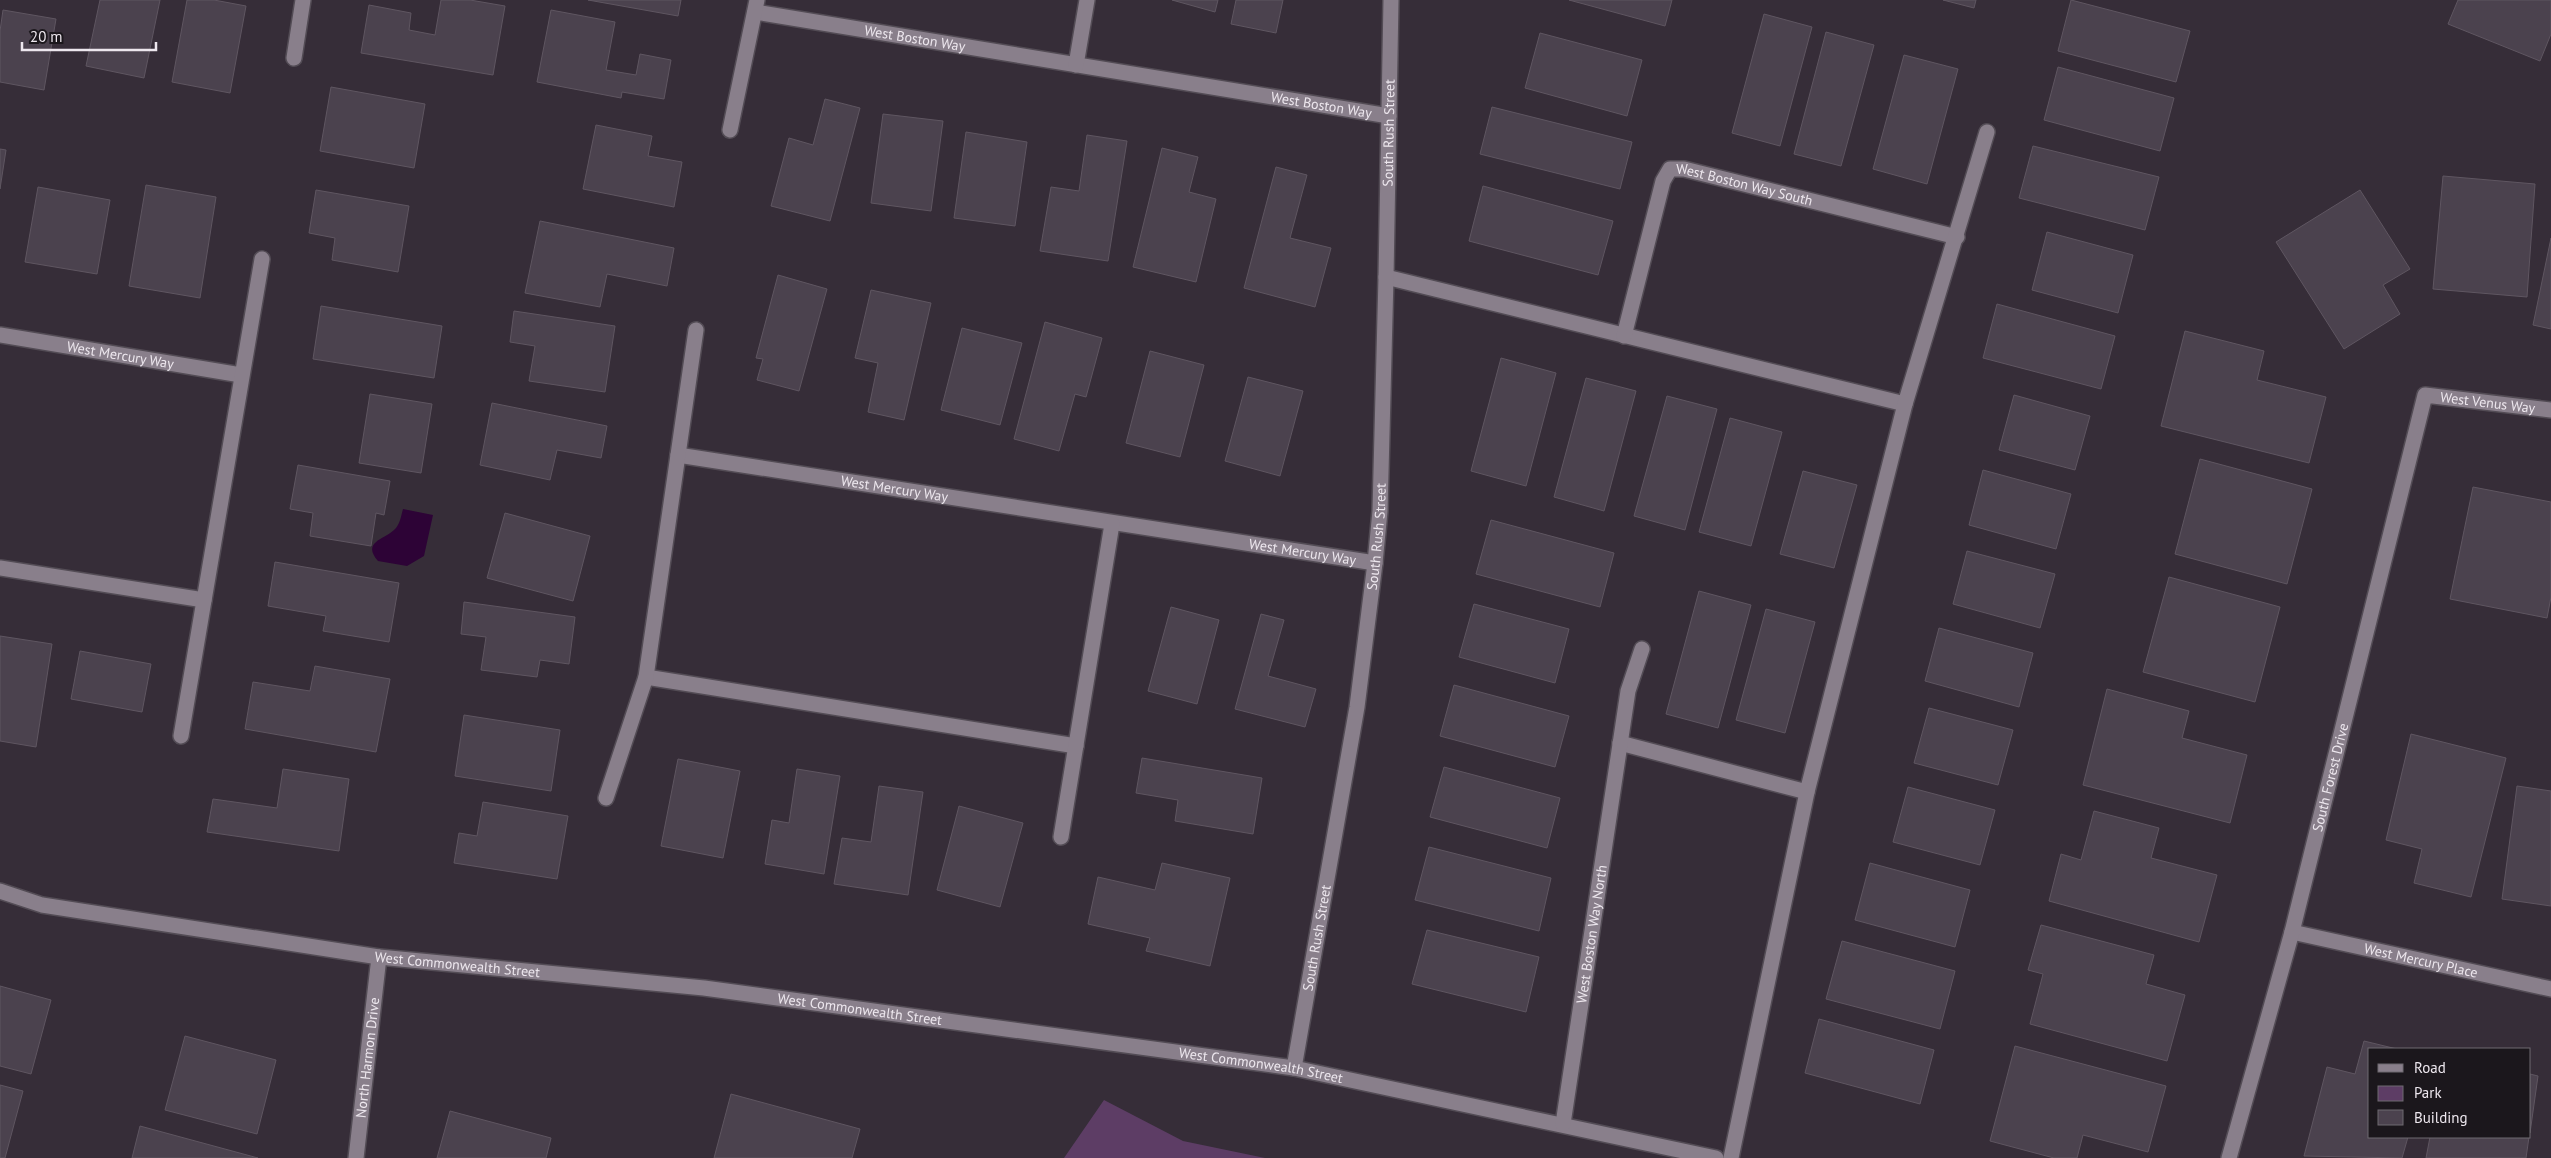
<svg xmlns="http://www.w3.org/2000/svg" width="2551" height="1158" viewBox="0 0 2551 1158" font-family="'PT Sans',sans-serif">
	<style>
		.green { fill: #5d3d65 }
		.water { fill: #2d0336 }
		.building { fill: #4b424e; stroke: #5f5661 }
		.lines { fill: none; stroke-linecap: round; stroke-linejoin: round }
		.minor-casing { stroke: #534c55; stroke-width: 18 }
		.minor { stroke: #897f8b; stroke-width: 15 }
		.labels { text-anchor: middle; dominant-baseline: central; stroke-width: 4; stroke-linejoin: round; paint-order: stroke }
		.street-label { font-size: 14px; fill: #ede7ee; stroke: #1b171c }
	</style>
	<rect width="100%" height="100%" fill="#362d38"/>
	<polygon class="green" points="1104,1100 1183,1141 1265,1158 1064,1158"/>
	<path class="water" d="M403,509L433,515L424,556L407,566L378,561C362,542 383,540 394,530C400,525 401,516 403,509Z"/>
	<g class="building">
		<polygon points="100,0 160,0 144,78 86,66"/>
		<polygon points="187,0 214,0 246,6 230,93 172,82"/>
		<polygon points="441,0 470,0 505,6 493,75 361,53 369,5 411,13 409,30 435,35"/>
		<polygon points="588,0 681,0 678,16"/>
		<polygon points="1172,0 1218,0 1215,12"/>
		<polygon points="1236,0 1283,0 1276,33 1231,24"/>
		<polygon points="1569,0 1672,0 1665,26"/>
		<polygon points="1943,0 1976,0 1974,8"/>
		<polygon points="2071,0 2190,31 2176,82 2058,51"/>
		<polygon points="2458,0 2551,0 2551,34 2540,61 2448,24"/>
		<polygon points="3,10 56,19 44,90 0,82 0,31"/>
		<polygon points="551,10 615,22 606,70 636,75 640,54 671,60 664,99 622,92 621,98 537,82"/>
		<polygon points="1764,14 1812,27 1780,146 1732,133"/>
		<polygon points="1826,32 1874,45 1841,166 1794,154"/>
		<polygon points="1540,33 1642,60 1627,116 1525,88"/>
		<polygon points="1904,55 1958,69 1927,184 1873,169"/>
		<polygon points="2058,67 2174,98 2160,151 2044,120"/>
		<polygon points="331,87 425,104 414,168 320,151"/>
		<polygon points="825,99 860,108 830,221 771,206 789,138 813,145"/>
		<polygon points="1492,107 1632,142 1620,189 1480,154"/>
		<polygon points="883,114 943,121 931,211 871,203"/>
		<polygon points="596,125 652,136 648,156 682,162 674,207 583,189"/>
		<polygon points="966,132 1027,142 1015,226 954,218"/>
		<polygon points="1087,135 1127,141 1108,261 1040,251 1051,187 1079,191"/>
		<polygon points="2033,146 2159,177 2145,230 2019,198"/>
		<polygon points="1162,148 1198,157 1189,192 1216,199 1196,282 1133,267"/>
		<polygon points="0,149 6,150 0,189"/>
		<polygon points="1276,167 1307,175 1290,238 1331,248 1315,307 1244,288"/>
		<polygon points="2443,176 2535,184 2527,297 2433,289"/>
		<polygon points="146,185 216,197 200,298 129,286"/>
		<polygon points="1483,186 1613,221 1598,275 1469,241"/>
		<polygon points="38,187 110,200 97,274 25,262"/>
		<polygon points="316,190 409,206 398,272 332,260 335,238 309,233"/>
		<polygon points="2360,190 2410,269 2383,285 2400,314 2344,349 2276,242"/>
		<polygon points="540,221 674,248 667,286 607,274 600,307 525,293"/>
		<polygon points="2047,232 2133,255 2118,313 2032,290"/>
		<polygon points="2551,238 2551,329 2533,325"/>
		<polygon points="778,275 827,289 799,391 757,380 763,359 756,358"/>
		<polygon points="871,290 931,303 904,420 868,412 878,363 855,358"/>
		<polygon points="1997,304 2115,336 2101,389 1983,358"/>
		<polygon points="321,306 442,326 434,378 313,359"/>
		<polygon points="514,311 615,326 605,392 529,381 535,346 510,342"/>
		<polygon points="1045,322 1102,338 1086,397 1075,394 1059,451 1014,439"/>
		<polygon points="962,328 1022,343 1000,425 941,410"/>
		<polygon points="2185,331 2264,351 2257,380 2326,397 2309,463 2161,426"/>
		<polygon points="1150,351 1204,365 1180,457 1126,443"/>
		<polygon points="1501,358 1556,373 1526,486 1471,471"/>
		<polygon points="1248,377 1303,391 1280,476 1225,461"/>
		<polygon points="1586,378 1636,391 1604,511 1554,497"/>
		<polygon points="370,394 432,404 421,473 359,463"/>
		<polygon points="2014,395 2090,416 2075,470 1999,450"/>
		<polygon points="1667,396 1717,409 1685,530 1634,516"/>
		<polygon points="492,403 607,426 601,458 557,450 550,480 480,465"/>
		<polygon points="1730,418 1782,432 1751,546 1699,532"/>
		<polygon points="2200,459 2312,489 2287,584 2175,554"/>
		<polygon points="298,465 390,481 384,515 376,513 371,546 310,536 313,513 290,509"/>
		<polygon points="1983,470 2071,494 2056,549 1969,525"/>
		<polygon points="1803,471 1857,485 1834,568 1780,554"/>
		<polygon points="2473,487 2551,502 2551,597 2547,618 2450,599"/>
		<polygon points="505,513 590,536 573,601 487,578"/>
		<polygon points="1491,520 1614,553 1600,607 1476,574"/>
		<polygon points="1967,551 2055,574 2040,628 1953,604"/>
		<polygon points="275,562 399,583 389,642 323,631 326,616 268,606"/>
		<polygon points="2169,577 2280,607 2255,702 2143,672"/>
		<polygon points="1699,591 1751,605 1718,728 1666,714"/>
		<polygon points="464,602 575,617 569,664 540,660 537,677 481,670 486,637 461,634"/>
		<polygon points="1474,604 1569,629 1555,683 1459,657"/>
		<polygon points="1171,607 1219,620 1197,704 1148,691"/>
		<polygon points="1766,609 1815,622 1785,733 1736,720"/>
		<polygon points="1261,614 1284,620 1268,676 1316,689 1305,727 1235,709"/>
		<polygon points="1939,628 2033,653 2019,707 1925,681"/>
		<polygon points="0,636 52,644 36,747 0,741"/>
		<polygon points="80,651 151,664 142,712 71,699"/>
		<polygon points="315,666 390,679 376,752 245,729 253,682 310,691"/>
		<polygon points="1454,685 1569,716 1555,767 1440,736"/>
		<polygon points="2107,689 2189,711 2182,738 2247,755 2230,823 2083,785"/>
		<polygon points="1929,708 2013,730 1998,785 1914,763"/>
		<polygon points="464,715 560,730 551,791 455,776"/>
		<polygon points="2411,734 2506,758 2471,897 2414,883 2422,849 2386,840"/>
		<polygon points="1142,758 1262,778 1253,834 1175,821 1178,800 1136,793"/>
		<polygon points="678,759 740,771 723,858 661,846"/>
		<polygon points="1444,767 1560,798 1547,848 1430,817"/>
		<polygon points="283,769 349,779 339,851 207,832 213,799 277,808"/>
		<polygon points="797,769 840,776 824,874 765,864 772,820 789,823"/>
		<polygon points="879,786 923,792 908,895 834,884 842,838 871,842"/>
		<polygon points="2517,786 2551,791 2551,906 2502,899"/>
		<polygon points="1908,787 1995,810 1980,865 1893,842"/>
		<polygon points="483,802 568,816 557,879 454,863 459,833 477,836"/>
		<polygon points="959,806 1023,823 1000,907 937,890"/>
		<polygon points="2094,811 2159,828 2151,858 2217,875 2199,942 2049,901 2061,854 2081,860"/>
		<polygon points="1429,847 1551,878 1539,931 1415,900"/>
		<polygon points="1162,863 1230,878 1210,966 1146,951 1150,938 1088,924 1098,877 1155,890"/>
		<polygon points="1870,863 1970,890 1955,947 1855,920"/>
		<polygon points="2041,925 2154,955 2146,984 2185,995 2167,1061 2030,1024 2043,974 2028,970"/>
		<polygon points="1427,930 1539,957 1526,1012 1412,984"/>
		<polygon points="1842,941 1955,971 1940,1029 1826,999"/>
		<polygon points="0,986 51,1000 31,1074 0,1066"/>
		<polygon points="1819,1019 1934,1050 1920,1104 1805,1073"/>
		<polygon points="185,1036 276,1060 257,1134 165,1110"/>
		<polygon points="2364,1041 2397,1049 2370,1049 2370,1137 2408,1137 2402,1158 2304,1156 2327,1067 2355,1074"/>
		<polygon points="2015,1046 2166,1086 2148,1152 2083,1135 2077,1158 2054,1158 1990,1141"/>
		<polygon points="2530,1074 2538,1076 2530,1133"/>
		<polygon points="0,1085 23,1091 5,1158 0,1158"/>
		<polygon points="731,1094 860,1129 852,1158 714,1158"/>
		<polygon points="450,1111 551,1138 546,1158 437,1158"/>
		<polygon points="140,1126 258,1158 132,1158"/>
		<polygon points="2430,1137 2529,1137 2526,1158 2426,1158"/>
	</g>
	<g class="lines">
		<g class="minor-casing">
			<g id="minor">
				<path id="s1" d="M755,12L1389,116"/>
				<polyline points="294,58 303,0"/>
				<polyline points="1076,65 1087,0"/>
				<polyline points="730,130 757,0"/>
				<polyline points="1386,277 1905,404"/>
				<path id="s2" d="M0,335L241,375"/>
				<path id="s3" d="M1624,336L1663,181L1670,169H1684L1957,237"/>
				<path id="s4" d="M678,455L1375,563"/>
				<polyline points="0,568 204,600"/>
				<polyline points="646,677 1076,746"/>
				<polyline points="181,736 262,259"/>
				<polyline points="1620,743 1807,792"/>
				<polyline points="606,798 646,677 696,330"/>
				<polyline points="1061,837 1112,524"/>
				<path id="s5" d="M0,891L42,905L379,957L704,988L1294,1068L1716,1158"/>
				<path id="s6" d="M2292,932L2551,989"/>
				<path id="s7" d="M1294,1068L1357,707L1375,563L1380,511L1386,277L1391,0"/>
				<path id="s8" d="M1563,1124L1628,691L1642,649"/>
				<path id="s9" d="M356,1158L379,957"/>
				<polyline points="1731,1158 1807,792 1905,404 1987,132"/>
				<path id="s10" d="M2229,1158L2292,932L2425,395L2551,410"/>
			</g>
		</g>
		<use href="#minor" class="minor"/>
	</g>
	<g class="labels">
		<g class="street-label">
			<text stroke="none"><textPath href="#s1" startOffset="162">West Boston Way</textPath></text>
			<text stroke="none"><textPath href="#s1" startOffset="574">West Boston Way</textPath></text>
			<text stroke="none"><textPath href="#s7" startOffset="942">South Rush Street</textPath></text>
			<text stroke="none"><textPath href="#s3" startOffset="250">West Boston Way South</textPath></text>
			<text stroke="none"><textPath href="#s2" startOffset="122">West Mercury Way</textPath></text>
			<text stroke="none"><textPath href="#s10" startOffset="851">West Venus Way</textPath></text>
			<text stroke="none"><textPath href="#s4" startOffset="219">West Mercury Way</textPath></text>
			<text stroke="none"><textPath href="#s7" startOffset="538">South Rush Street</textPath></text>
			<text stroke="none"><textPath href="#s4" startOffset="632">West Mercury Way</textPath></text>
			<text stroke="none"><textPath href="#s10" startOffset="394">South Forest Drive</textPath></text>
			<text stroke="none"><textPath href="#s8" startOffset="192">West Boston Way North</textPath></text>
			<text stroke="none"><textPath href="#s7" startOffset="132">South Rush Street</textPath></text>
			<text stroke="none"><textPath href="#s6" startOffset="132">West Mercury Place</textPath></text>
			<text stroke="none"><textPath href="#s5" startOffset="464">West Commonwealth Street</textPath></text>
			<text stroke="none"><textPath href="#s5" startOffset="869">West Commonwealth Street</textPath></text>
			<text stroke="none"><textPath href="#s9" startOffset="101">North Harmon Drive</textPath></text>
			<text stroke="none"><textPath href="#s5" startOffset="1274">West Commonwealth Street</textPath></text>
		</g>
	</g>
	<rect x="2368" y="1048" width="162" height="90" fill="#1b171c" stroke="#6f6a70"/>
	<rect x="2378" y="1064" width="25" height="8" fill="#897f8b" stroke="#6f6a70"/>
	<text x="2414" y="1073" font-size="15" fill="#ede7ee">Road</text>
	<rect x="2378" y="1086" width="25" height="15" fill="#5d3d65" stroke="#6f6a70"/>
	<text x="2414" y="1098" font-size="15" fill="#ede7ee">Park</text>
	<rect x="2378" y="1110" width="25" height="15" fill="#4b424e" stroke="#6f6a70"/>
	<text x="2414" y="1123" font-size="15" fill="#ede7ee">Building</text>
	<path d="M22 42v8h134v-8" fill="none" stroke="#ede7ee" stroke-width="2.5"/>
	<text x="30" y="42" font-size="15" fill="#ede7ee" stroke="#1b171c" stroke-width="4" paint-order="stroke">20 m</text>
</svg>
